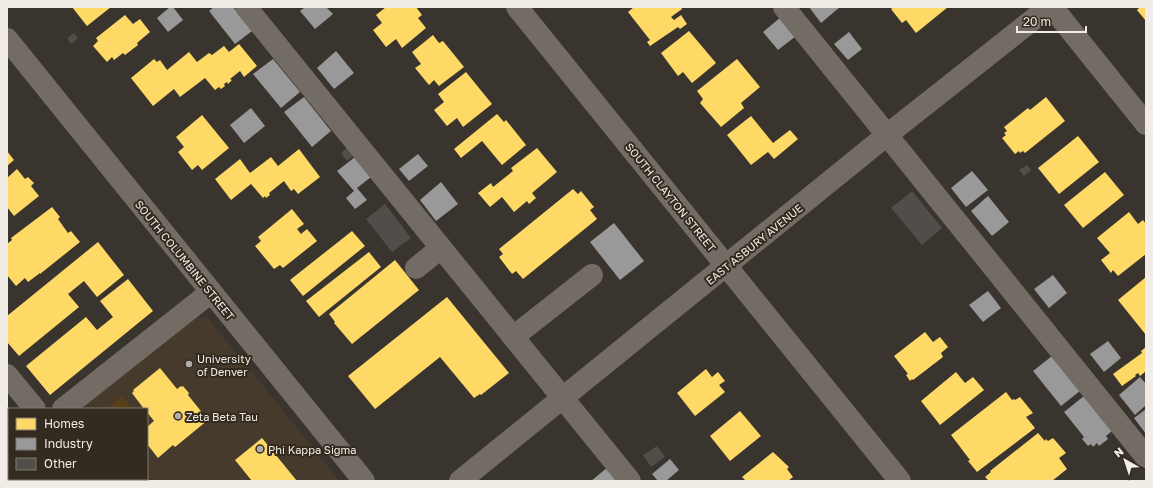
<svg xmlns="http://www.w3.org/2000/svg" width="1153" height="488" viewBox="0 0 1153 488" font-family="'Golos Text',sans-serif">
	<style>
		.built { fill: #453a2b }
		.green { fill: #573e19 }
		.homes { fill: #ffd966 }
		.industry { fill: #999 }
		.building { fill: #514d48 }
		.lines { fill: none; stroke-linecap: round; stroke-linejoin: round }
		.minor { stroke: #726c64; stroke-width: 22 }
		.poi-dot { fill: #b1aca5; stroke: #332b20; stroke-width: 1.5 }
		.labels { text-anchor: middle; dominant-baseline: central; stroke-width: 4; stroke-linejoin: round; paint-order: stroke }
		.street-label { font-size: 11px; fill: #f1ece5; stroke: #332b20 }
		.poi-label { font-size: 11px; fill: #f1ece5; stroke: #332b20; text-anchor: start }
	</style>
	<rect width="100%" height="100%" fill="#39342e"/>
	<polygon class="built" points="189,318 208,318 340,481 7,481 7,466 9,464 9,479 147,479 147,409 77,409"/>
	<polygon class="green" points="122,396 133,409 106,409"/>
	<g class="homes">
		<polygon points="72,7 111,7 87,26"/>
		<polygon points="386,7 416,7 422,15 418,18 426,28 402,48 396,39 386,47 373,30 382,23 376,15"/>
		<polygon points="634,7 681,7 682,9 671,17 674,20 681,15 687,24 680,29 678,27 650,46 647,42 650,40 628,12"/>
		<polygon points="894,7 948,7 916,33 906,20 902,23 891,9"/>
		<polygon points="1140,7 1146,7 1146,21 1137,10"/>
		<polygon points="125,15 133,24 140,19 150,32 137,43 138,45 125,55 123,53 114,60 112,57 107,62 93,46 98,41 96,38"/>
		<polygon points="689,31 716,63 692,83 683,72 678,76 661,53"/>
		<polygon points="433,35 439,43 443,41 464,67 439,86 434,80 429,85 415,68 421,64 412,52"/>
		<polygon points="239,44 257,66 244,77 240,71 230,79 232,80 228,84 227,82 224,84 225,86 221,89 219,87 215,90 205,78 180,97 174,89 153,106 131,78 154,59 157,62 160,60 167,70 189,52 197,62 209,53 212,55 224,46 229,52"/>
		<polygon points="737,59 760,87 741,103 744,108 721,127 700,103 703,99 697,91"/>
		<polygon points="466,72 492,104 463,127 457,118 447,126 434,110 444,102 438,94"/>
		<polygon points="1046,97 1065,121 1025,153 1023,151 1020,153 1019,151 1015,154 1002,138 1006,135 1004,133 1007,131 1004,127 1028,108 1030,110"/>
		<polygon points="497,114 504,122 506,120 526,145 502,165 482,141 461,158 454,149"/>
		<polygon points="202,115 229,148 202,170 198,165 192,170 178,152 184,147 176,137"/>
		<polygon points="751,116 773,143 790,130 798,139 774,159 768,152 751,165 727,135"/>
		<polygon points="1078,136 1099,162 1059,194 1038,168"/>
		<polygon points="537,148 557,172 532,193 536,198 529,204 527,201 514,212 502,197 490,207 478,193 491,183 493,187 513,171 511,168"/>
		<polygon points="299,149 320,177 298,194 294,189 291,191 284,181 269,193 270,195 266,198 265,196 263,198 251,184 231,200 215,179 240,159 250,173 271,157 278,166"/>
		<polygon points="7,151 14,160 7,166"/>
		<polygon points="17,169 25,179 28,177 34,183 31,186 39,196 14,216 7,207 7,178"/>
		<polygon points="1105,172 1124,195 1083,228 1064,205"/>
		<polygon points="573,189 578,194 581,191 594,207 590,210 597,219 523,279 516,271 512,274 499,257 503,254 499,249"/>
		<polygon points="52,207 60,217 58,219 68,233 71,231 80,242 40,274 40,273 28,282 25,278 16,286 7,275 7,244 12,240 11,238"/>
		<polygon points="292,209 304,224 297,229 301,234 307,229 317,241 283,268 280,265 274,269 255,246 261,241 258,237"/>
		<polygon points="1129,212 1138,224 1143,220 1146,224 1146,254 1118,276 1113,270 1111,273 1101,260 1110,253 1097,238"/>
		<polygon points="352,231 365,246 303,296 290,280"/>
		<polygon points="98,242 124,275 97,297 84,281 68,294 79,307 19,356 7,342 7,316"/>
		<polygon points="369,252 381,267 319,317 306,301"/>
		<polygon points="395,260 419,290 352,344 334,323 335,322 329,314"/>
		<polygon points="1146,277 1146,335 1118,300"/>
		<polygon points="128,279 153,311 50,395 26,366 86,317 97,330 113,317 100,301"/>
		<polygon points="447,297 509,373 481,395 480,394 474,398 440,357 375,409 348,376"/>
		<polygon points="925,332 933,342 940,337 948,347 941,353 943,357 913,380 912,379 910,381 906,375 908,374 894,356"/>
		<polygon points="1146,347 1146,371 1140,376 1138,373 1135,375 1136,376 1122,386 1113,374 1142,353 1141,351"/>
		<polygon points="160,368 177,389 181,386 182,387 183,386 189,393 188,395 208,420 175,447 173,445 158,458 147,444 147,427 154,421 147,412 147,409 144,409 132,393 134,391 133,390"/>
		<polygon points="706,369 712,377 718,372 725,381 719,385 725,392 695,416 677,393"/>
		<polygon points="956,372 965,383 973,377 984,390 940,425 921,401"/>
		<polygon points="1006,392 1012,400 1014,399 1015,400 1020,397 1033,413 1026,417 1035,428 977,472 968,461 970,460 951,435"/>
		<polygon points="740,411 761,436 730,461 710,436"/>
		<polygon points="1038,433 1045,441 1046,439 1048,441 1053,438 1066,453 1059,458 1067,469 1052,481 989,481 985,477 991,472 990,471"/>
		<polygon points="262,438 297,481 252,481 235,460"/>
		<polygon points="773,452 789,467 787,469 793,477 788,481 746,481 742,477"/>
	</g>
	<g class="industry">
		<polygon points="170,7 173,7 183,20 168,32 157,18"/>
		<polygon points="214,7 233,7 252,31 235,44 209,11"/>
		<polygon points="305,7 326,7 333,14 315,29 300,11"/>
		<polygon points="809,7 840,7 821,23"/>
		<polygon points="781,17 796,36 778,50 763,32"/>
		<polygon points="849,32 862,49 848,60 834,44"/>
		<polygon points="336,51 354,73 334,89 317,68"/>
		<polygon points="273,59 300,92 281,108 253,74"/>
		<polygon points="304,97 331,131 312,147 284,112"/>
		<polygon points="251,108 265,126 244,143 230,125"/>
		<polygon points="418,154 428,166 409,181 399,169"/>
		<polygon points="355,157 371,177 357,188 367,200 355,209 346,198 354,191 337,171"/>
		<polygon points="972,171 988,190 966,207 951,188"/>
		<polygon points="441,182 458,204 436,221 420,200"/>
		<polygon points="988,196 1009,222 992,236 971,211"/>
		<polygon points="614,223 644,261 620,280 590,242"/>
		<polygon points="1053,275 1067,293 1049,308 1034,289"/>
		<polygon points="988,291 1001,308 983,322 969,305"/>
		<polygon points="1108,341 1121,358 1104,372 1090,354"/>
		<polygon points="1052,356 1080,391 1061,406 1033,371"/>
		<polygon points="1140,377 1146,384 1146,405 1135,415 1119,395"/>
		<polygon points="1084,396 1112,431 1106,436 1108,439 1099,446 1097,443 1093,447 1091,444 1088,446 1082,439 1084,437 1064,412"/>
		<polygon points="1146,409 1146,434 1134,418"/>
		<polygon points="670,459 679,470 666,481 658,481 652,474"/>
		<polygon points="608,467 619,481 591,481"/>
	</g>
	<g class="building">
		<polygon points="74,33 78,38 71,44 67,38"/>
		<polygon points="348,147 354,155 347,161 341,153"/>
		<polygon points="1027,165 1031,170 1024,176 1019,170"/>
		<polygon points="912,191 942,228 922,245 891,208"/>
		<polygon points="385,204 411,238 392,252 366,219"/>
		<polygon points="657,446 665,457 651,467 643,455"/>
	</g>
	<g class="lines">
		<g class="minor">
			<polyline points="246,7 630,481"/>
			<polyline points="517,7 900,481"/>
			<polyline points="784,7 1146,457"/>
			<polyline points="1052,7 1146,124"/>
			<polyline points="7,39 364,481"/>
			<polyline points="416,268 441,248"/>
			<polyline points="513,337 592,275"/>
			<polyline points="7,375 35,409"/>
			<polyline points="63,409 211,292"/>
			<polyline points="7,453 9,452"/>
			<polyline points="460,481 887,135 1049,7"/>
		</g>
	</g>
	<g class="poi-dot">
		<circle cx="189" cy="364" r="4"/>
		<circle cx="178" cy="416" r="4"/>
		<circle cx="260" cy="449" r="4"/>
	</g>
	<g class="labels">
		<g class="street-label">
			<text transform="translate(671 197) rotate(51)">SOUTH CLAYTON STREET</text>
			<text transform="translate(754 244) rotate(-39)">EAST ASBURY AVENUE</text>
			<text transform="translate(185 260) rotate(51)">SOUTH COLUMBINE STREET</text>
		</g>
		<g class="poi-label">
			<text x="197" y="358">University<tspan x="197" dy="13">of Denver</tspan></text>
			<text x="186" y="416">Zeta Beta Tau</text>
			<text x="268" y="449">Phi Kappa Sigma</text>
		</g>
	</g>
	<rect width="1153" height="488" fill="none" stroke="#f1ece5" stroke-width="16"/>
	<rect x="8" y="408" width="140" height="72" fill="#332b20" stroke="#7f786f"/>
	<rect x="16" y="418" width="20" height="12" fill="#ffd966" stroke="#7f786f"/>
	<text x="44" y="428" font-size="12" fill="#f1ece5">Homes</text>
	<rect x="16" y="438" width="20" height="12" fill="#999999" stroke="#7f786f"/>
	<text x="44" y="448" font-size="12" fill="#f1ece5">Industry</text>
	<rect x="16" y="458" width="20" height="12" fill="#514d48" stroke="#7f786f"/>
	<text x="44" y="468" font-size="12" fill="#f1ece5">Other</text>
	<g transform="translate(1125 460) rotate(321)" stroke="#332b20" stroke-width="3" paint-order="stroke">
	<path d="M0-3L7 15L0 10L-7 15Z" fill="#f1ece5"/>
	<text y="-6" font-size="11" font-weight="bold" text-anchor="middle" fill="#f1ece5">N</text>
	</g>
	<path d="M1017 26v6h69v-6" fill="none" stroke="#f1ece5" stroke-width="2"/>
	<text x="1023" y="26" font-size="12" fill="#f1ece5" stroke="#332b20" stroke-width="3" paint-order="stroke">20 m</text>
</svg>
